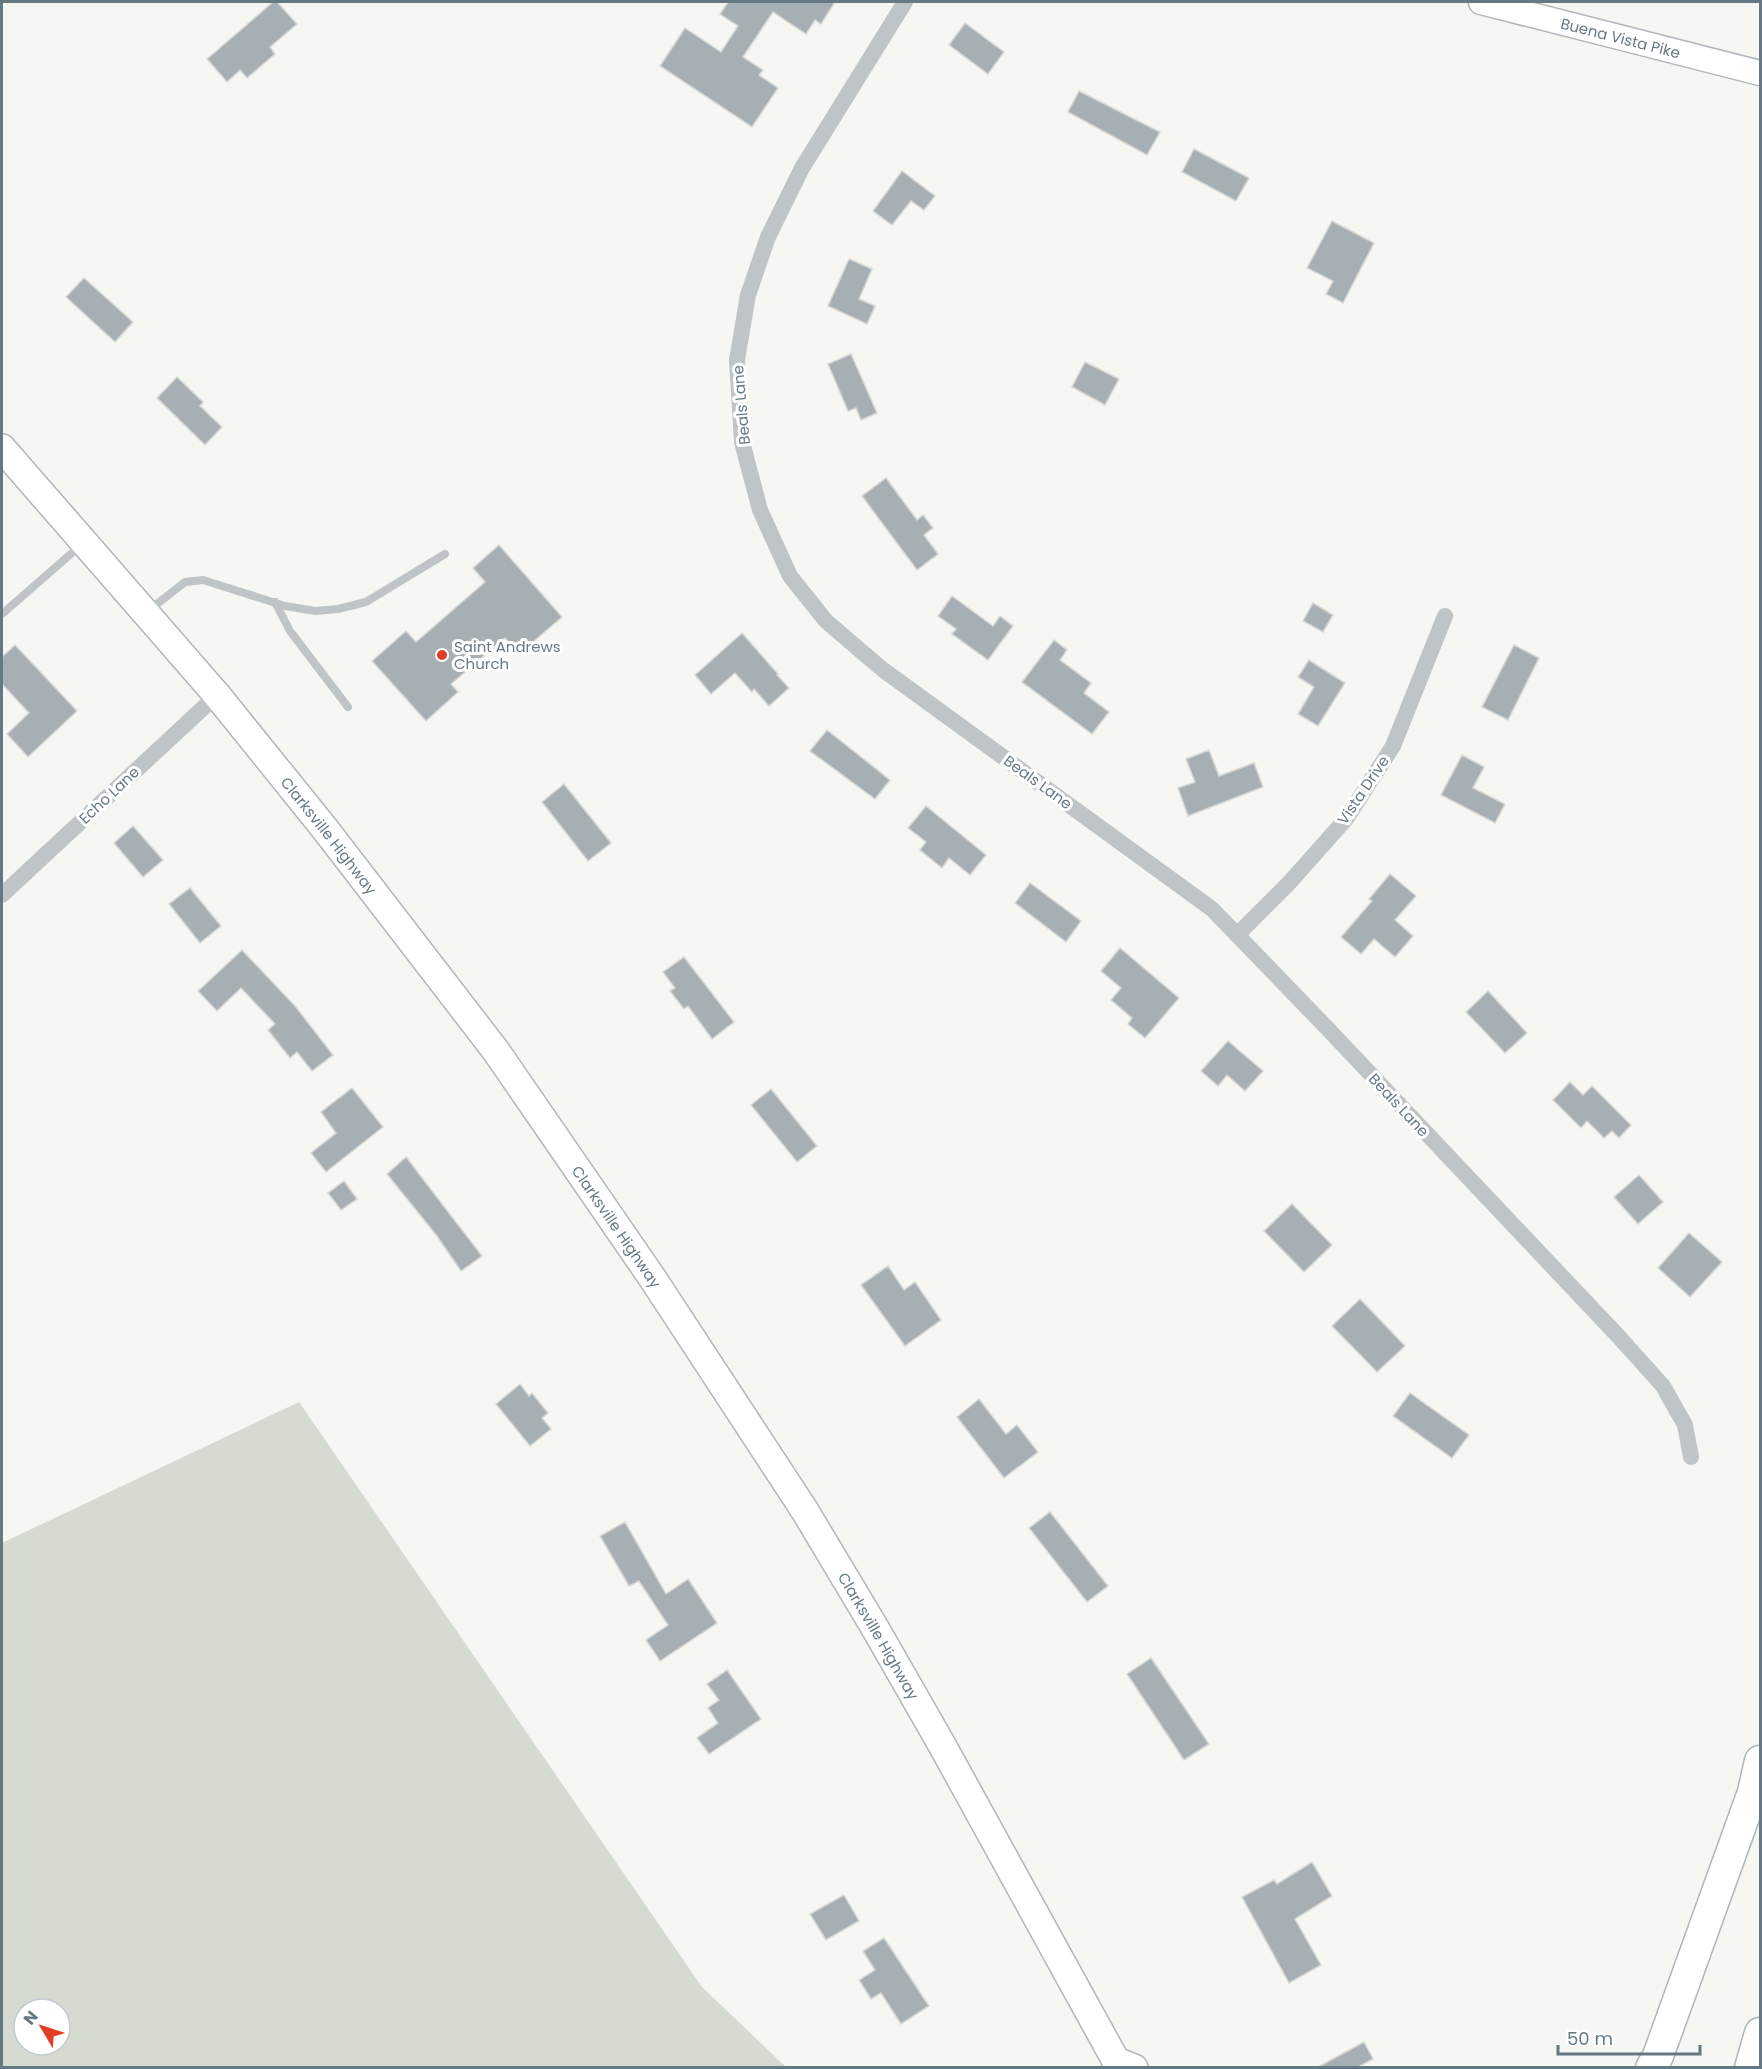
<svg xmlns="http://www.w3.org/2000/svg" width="1762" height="2069" viewBox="0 0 1762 2069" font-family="Poppins,sans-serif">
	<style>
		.green { fill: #d6dbd2; fill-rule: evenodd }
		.building { fill: #a6b0b4; stroke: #d8d7d5; stroke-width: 1.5 }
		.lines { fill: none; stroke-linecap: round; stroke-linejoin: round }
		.secondary-casing { stroke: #b1b8bb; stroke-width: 27 }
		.primary-casing { stroke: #b0b6b9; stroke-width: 30 }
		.motorway-casing { stroke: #b0b5b8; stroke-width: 33 }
		.service { stroke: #bfc4c7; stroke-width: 8 }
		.minor { stroke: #bfc4c7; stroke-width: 16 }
		.secondary { stroke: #fff; stroke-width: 24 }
		.primary { stroke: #fff; stroke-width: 27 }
		.motorway { stroke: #fff; stroke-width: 30 }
		.poi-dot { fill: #e43d25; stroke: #fff; stroke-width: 2 }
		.labels { text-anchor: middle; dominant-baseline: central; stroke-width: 6; stroke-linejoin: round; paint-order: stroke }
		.street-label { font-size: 15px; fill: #657984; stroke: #fff }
		.poi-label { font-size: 15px; fill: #657984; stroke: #fff; text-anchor: start }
	</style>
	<rect width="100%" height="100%" fill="#f6f6f3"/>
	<path class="green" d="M299,1402L702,1987L786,2067H2V1543ZM24,2009H60V2045H24Z"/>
	<g class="building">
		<polygon points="273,2 277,2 297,24 270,47 275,54 247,78 240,70 227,82 207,59"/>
		<polygon points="728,2 835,2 821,24 815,20 806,34 773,12 743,57 763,70 759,75 778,88 752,127 660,66 685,28 721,52 738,26 720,14"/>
		<polygon points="965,23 1004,52 988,74 949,45"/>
		<polygon points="1079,91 1160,132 1147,155 1068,112"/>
		<polygon points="1194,149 1249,178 1236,201 1182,172"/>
		<polygon points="902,171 935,196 924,210 911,201 892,225 873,211"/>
		<polygon points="1332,221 1374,243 1343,303 1326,294 1333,281 1307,268"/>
		<polygon points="849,259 872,269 859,299 875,306 867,324 828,306"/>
		<polygon points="84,278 133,322 115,342 66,297"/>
		<polygon points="851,354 877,413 861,420 856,408 848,411 828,364"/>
		<polygon points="1085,362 1119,379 1105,405 1072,387"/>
		<polygon points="177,377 203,402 200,406 222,427 205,445 157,398"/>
		<polygon points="886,478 917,520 923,515 933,528 924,535 938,554 917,570 862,496"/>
		<polygon points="499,545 562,617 519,654 505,638 451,684 458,692 426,721 372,661 406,631 416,642 485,582 473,568"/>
		<polygon points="952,596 993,626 1000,616 1013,626 988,660 952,634 956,629 938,616"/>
		<polygon points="1313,603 1333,615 1323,632 1303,621"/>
		<polygon points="742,633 778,674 777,675 789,688 769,706 754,689 752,692 735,673 711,694 695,675"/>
		<polygon points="1054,640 1067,650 1060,660 1091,683 1084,693 1109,712 1092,734 1022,682"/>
		<polygon points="15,645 77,711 28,757 7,734 29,713 2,684 2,657"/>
		<polygon points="1514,645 1539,658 1508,720 1482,707"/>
		<polygon points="1309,660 1345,683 1318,726 1298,714 1314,687 1298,677"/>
		<polygon points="827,730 890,780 875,799 810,751"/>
		<polygon points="1209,750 1219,776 1254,763 1263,787 1188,816 1178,788 1195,782 1186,759"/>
		<polygon points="1462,755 1484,767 1473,788 1505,804 1495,823 1441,795"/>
		<polygon points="564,784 611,843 588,861 542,802"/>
		<polygon points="926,806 986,855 970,875 949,858 942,868 920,850 926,842 908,828"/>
		<polygon points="133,826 163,860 143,877 114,843"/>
		<polygon points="1390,874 1416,896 1395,920 1413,936 1395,957 1374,939 1361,954 1341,937 1372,901 1369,899"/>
		<polygon points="1030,883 1081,921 1066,942 1015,903"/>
		<polygon points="190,888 221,926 200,943 169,904"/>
		<polygon points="1120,948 1179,998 1145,1038 1128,1024 1132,1018 1111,1000 1121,988 1101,971"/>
		<polygon points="242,950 295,1006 333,1055 312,1071 297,1052 290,1058 268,1030 275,1024 241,988 217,1011 198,991"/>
		<polygon points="684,957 734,1022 712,1039 688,1006 684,1009 670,991 675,988 663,972"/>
		<polygon points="1488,991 1527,1033 1505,1053 1466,1012"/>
		<polygon points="1228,1041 1263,1071 1245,1091 1227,1075 1218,1086 1201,1071"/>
		<polygon points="1570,1082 1583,1095 1592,1086 1631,1125 1619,1138 1612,1131 1604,1138 1587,1121 1581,1128 1553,1100"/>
		<polygon points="352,1088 383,1127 326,1172 311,1153 336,1133 321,1112"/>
		<polygon points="771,1089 817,1146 797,1162 751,1105"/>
		<polygon points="406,1157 482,1256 461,1271 437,1236 387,1174"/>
		<polygon points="1639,1175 1663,1202 1638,1224 1614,1197"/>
		<polygon points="344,1181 357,1199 341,1210 328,1193"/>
		<polygon points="1292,1204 1332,1245 1304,1272 1264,1231"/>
		<polygon points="1689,1233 1722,1262 1690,1297 1658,1268"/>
		<polygon points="888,1266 904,1290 915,1282 941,1320 905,1346 861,1285"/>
		<polygon points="1360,1299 1405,1346 1377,1372 1332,1326"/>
		<polygon points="520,1384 529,1396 532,1393 548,1413 542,1418 551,1429 530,1446 496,1404"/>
		<polygon points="1410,1393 1469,1435 1452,1458 1393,1416"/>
		<polygon points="979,1399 1006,1434 1017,1425 1038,1452 1004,1478 957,1417"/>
		<polygon points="1050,1512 1108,1586 1087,1602 1029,1528"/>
		<polygon points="625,1522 666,1594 688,1579 717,1623 660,1661 646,1640 668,1625 639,1581 629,1586 600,1536"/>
		<polygon points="1151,1658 1209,1744 1184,1760 1127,1674"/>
		<polygon points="727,1670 761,1719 709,1754 697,1738 718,1723 708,1708 719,1700 707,1684"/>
		<polygon points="1312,1862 1332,1896 1295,1919 1321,1965 1289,1983 1242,1897 1274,1880 1277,1884"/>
		<polygon points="844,1895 859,1921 826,1940 810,1914"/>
		<polygon points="884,1938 929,2006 901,2024 881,1993 871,1999 859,1980 875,1970 863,1951"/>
		<polygon points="1364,2042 1373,2059 1358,2067 1318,2067"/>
	</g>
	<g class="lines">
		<g class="secondary-casing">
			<g id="secondary">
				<path id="s1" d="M1481,2L1760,73"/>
			</g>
		</g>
		<g class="primary-casing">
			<g id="primary">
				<path id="s2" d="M2,448L217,695L325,829L496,1051L653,1279L805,1511L875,1628L942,1745L1116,2061L1134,2068"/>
			</g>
		</g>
		<g class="motorway-casing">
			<g id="motorway">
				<polyline points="1651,2068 1658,2056 1753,1792 1760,1761"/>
				<polyline points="1750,2068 1760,2033"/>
			</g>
		</g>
		<g class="service">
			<polyline points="275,602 290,631 348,707"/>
			<polyline points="148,611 185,582 203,580 285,606 315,611 338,609 366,602 445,554"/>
			<polyline points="2,614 81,545"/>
		</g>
		<g class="minor">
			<polyline points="905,2 802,168 768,237 748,295 737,360 742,442 760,510 790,576 826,621 882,669 1212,909 1327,1028 1619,1337 1663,1386 1685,1425 1691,1457"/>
			<polyline points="2,895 217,695"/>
			<polyline points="1237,935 1289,883 1346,819 1393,746 1445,616"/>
		</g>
		<use href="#secondary" class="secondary"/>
		<use href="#primary" class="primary"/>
		<use href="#motorway" class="motorway"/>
	</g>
	<circle class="poi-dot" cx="442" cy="655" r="6"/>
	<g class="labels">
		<g class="street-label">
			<text stroke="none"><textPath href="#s1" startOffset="144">Buena Vista Pike</textPath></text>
			<text transform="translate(741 405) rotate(-95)">Beals Lane</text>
			<text transform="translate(1038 782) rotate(36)">Beals Lane</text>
			<text transform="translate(1363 790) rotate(-56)">Vista Drive</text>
			<text transform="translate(109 795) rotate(-43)">Echo Lane</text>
			<text stroke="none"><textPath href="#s2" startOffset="507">Clarksville Highway</textPath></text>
			<text transform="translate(1399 1105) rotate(47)">Beals Lane</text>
			<text stroke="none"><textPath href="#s2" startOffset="993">Clarksville Highway</textPath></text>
			<text stroke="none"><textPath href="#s2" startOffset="1479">Clarksville Highway</textPath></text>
		</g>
		<g class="poi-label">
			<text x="454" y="646">Saint Andrews<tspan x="454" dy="17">Church</tspan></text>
		</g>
	</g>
	<rect width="1762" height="2069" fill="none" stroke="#657984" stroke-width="6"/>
	<g transform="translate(42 2027) rotate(309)"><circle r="28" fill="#ffffff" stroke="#c1c9ce" stroke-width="1.5"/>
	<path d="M0-4.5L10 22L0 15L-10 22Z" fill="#e43d25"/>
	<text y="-9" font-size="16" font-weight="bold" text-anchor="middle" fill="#657984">N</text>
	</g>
	<path d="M1558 2045v9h142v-9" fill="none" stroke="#657984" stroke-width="3"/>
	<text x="1567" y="2045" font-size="18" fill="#657984" stroke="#ffffff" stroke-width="4.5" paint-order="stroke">50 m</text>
</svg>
